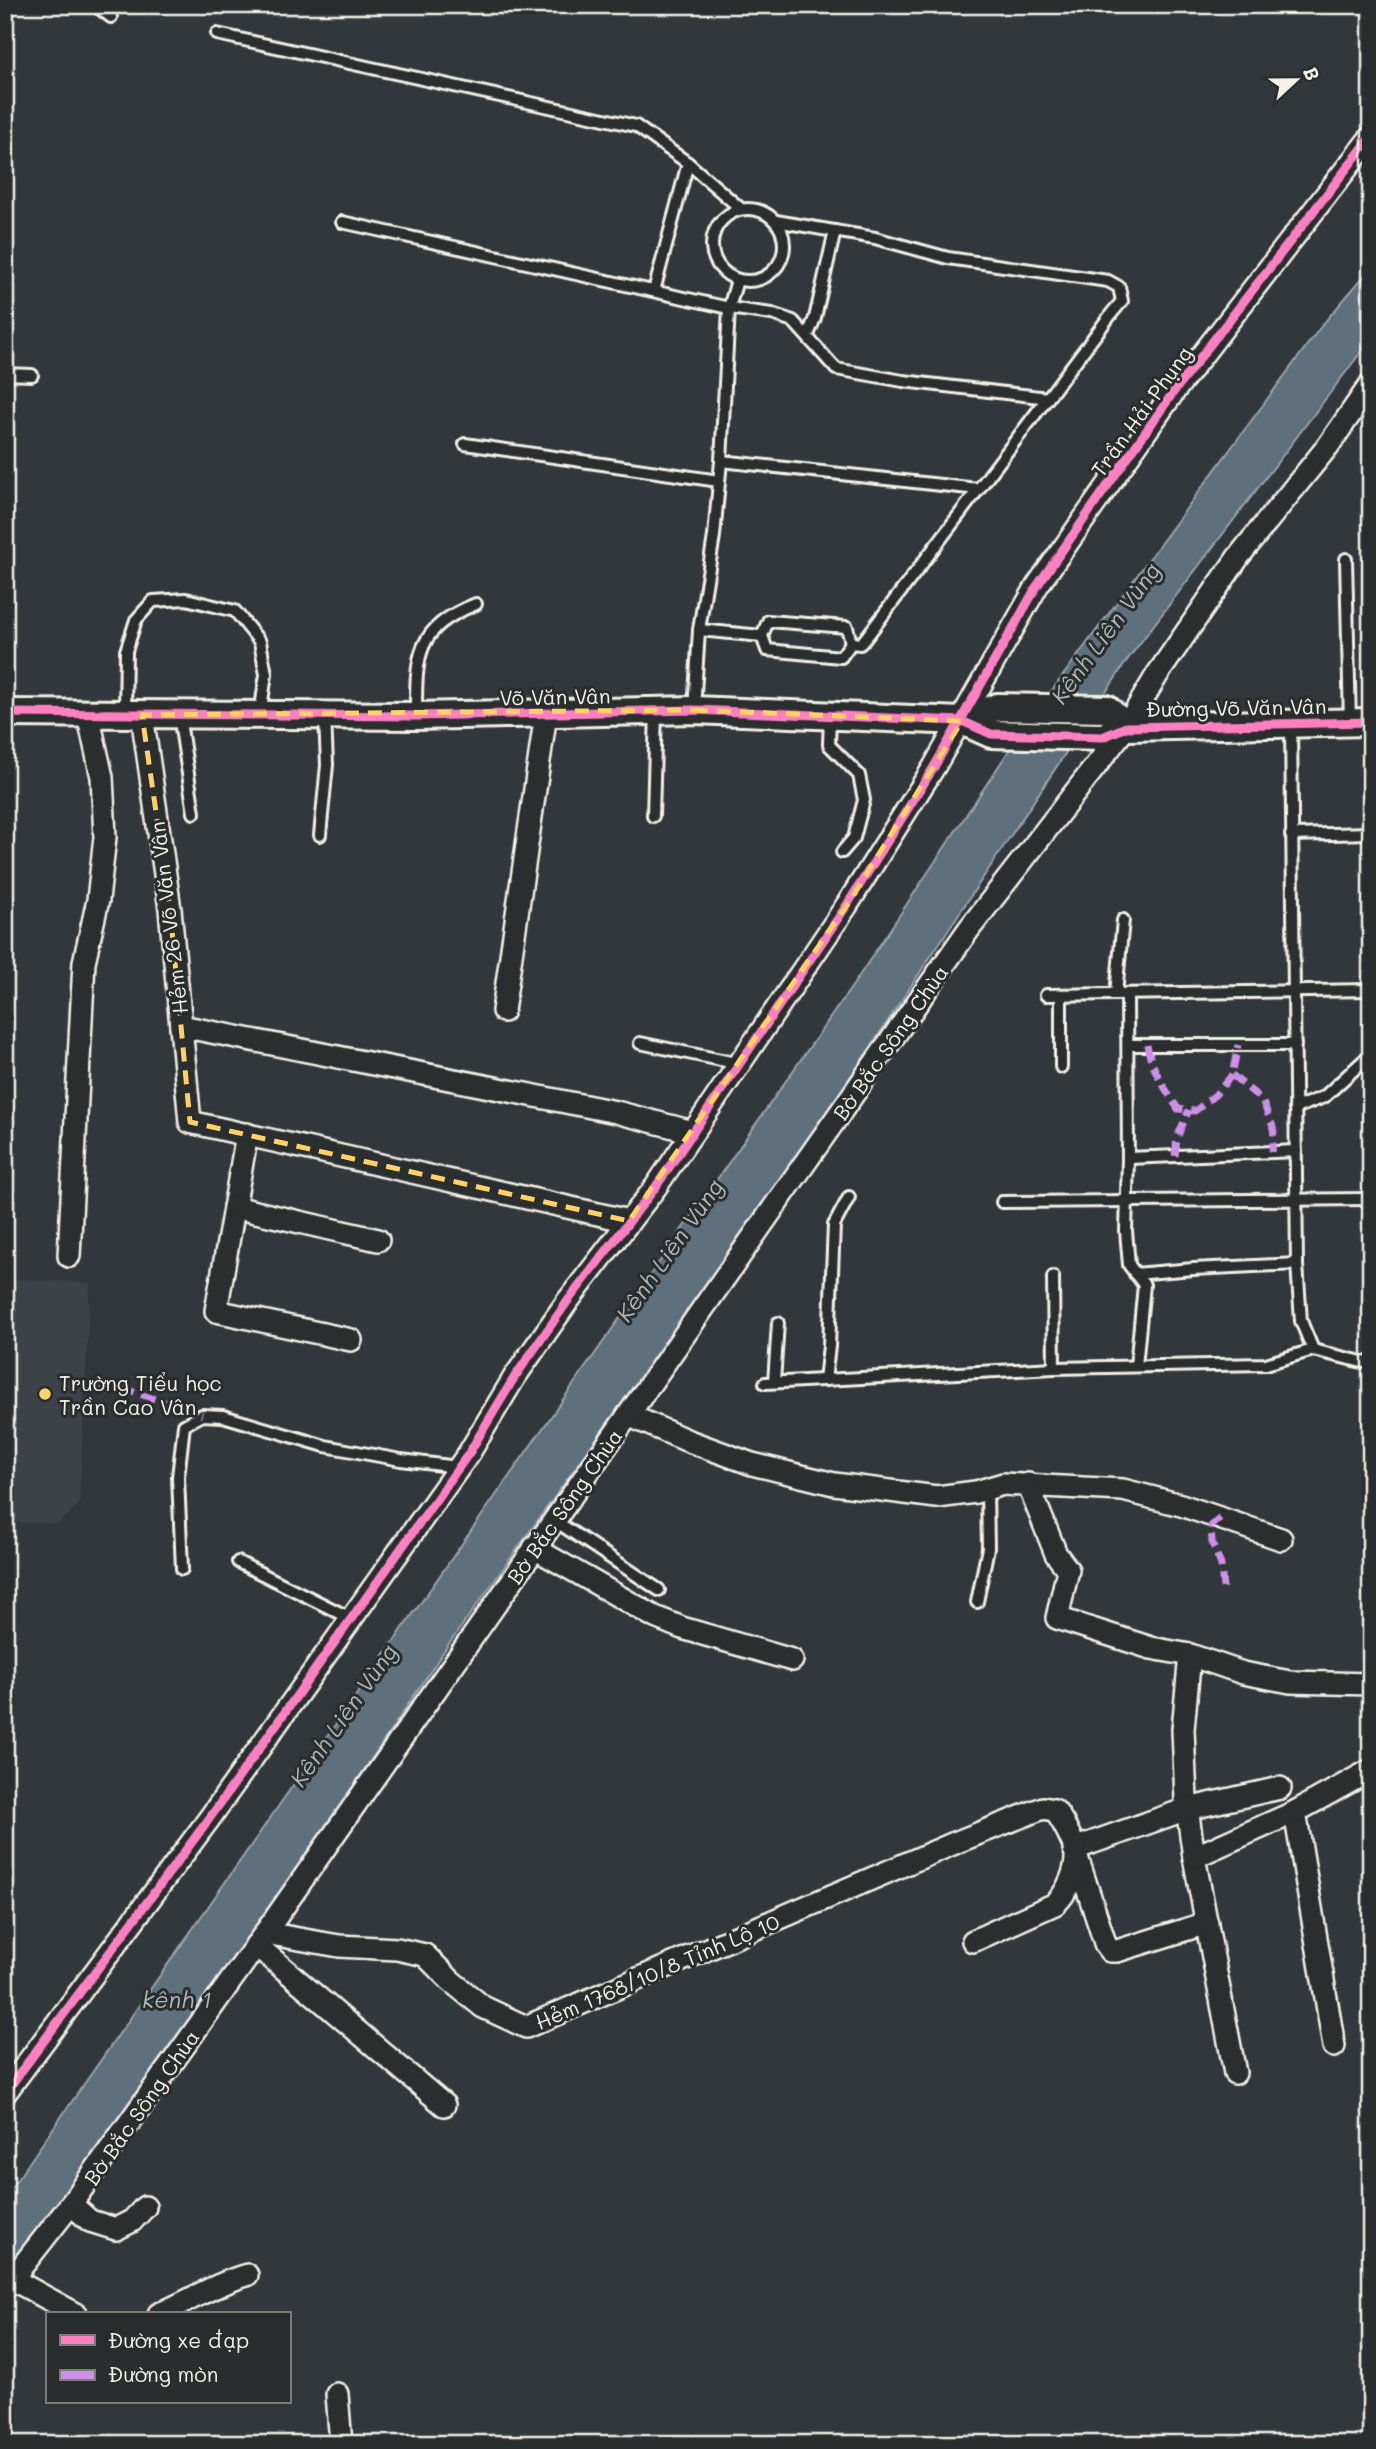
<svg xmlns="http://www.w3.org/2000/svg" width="1376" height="2449" viewBox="0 0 1376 2449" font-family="Mali,sans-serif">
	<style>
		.built { fill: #3c434a }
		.water { fill: #5d6f7c; stroke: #99a3a7; stroke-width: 2 }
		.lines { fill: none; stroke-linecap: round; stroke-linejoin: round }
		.service-casing { stroke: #f4f1e8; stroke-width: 16 }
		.minor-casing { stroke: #f4f1e8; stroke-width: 26 }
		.tertiary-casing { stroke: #f4f1e8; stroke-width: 32 }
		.service { stroke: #2a2d2e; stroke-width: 10 }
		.minor { stroke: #2a2d2e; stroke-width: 21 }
		.tertiary { stroke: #2a2d2e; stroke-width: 26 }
		.quiet { stroke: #ce8fe9; stroke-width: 7; stroke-dasharray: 14 7; stroke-linecap: butt }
		.cycleway-casing { stroke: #2a2d2e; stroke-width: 13 }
		.cycleway { stroke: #ff80c0; stroke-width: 9 }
		.marked { fill: none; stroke: #ffd166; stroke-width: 5; stroke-dasharray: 14 9; stroke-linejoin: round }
		.poi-dot { fill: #ffd166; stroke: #2a2d2e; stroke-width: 2.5 }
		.labels { text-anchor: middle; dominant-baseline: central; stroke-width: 6; stroke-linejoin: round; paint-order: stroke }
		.street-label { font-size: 21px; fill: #f4f1e8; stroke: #2a2d2e }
		.poi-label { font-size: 21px; fill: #f4f1e8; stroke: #2a2d2e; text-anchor: start }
		.water-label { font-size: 23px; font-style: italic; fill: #b0b6b7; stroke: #2a2d2e }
	</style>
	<rect width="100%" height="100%" fill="#32373b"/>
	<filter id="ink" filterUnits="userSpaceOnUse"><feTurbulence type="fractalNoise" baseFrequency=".0143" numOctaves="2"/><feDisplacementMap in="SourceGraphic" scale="14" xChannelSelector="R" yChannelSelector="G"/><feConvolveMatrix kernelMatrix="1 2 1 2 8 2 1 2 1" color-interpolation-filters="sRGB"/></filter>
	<g filter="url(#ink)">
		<polygon class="built" points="5,1279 90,1283 79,1504 58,1524 5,1522"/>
		<polygon class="water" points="1371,268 1371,339 1128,659 785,1176 446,1648 197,2019 82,2173 5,2270 5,2197 853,985 1022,731 1322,325"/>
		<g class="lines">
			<g class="service-casing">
				<g id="service">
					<polyline points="95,5 111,17"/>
					<polyline points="217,34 636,126 688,163 741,209"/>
					<circle cx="748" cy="245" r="36"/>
					<polyline points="776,221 875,238 948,258 1108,281 1119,287 1122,301 1112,313 865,639 860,644 851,643"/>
					<polyline points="342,222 729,308 772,314 793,321 836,369 903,381 1048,398"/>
					<polyline points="654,291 688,163"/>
					<polyline points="808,335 815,318 835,231"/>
					<polyline points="5,374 32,375"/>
					<polyline points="465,444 719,481"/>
					<polyline points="721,461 978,489"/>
					<polyline points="1346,559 1350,723"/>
					<polygon points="768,621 847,627 851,643 841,657 767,650 762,636"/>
					<polyline points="699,630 762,636"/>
					<polyline points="694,710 699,630 714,536 721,461 729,308 737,280"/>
					<polyline points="125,714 126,651 136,620 153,601 186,599 235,611 260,642 266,674 260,715"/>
					<polyline points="179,715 194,813"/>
					<path d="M416,716C416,657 415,628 476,604"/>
					<polyline points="830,717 829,745 859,775 864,800 854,838 842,852"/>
					<polyline points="1291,725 1297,1264 1301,1321 1313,1350"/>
					<polyline points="653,816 656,711"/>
					<polyline points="320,835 327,765 325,716"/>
					<polyline points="1291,835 1371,833"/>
					<polyline points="1116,994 1123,920"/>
					<polyline points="1127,994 1128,1158 1126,1231 1129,1265 1144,1285 1136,1366"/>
					<polyline points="1046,995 1371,990"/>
					<polyline points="640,1043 740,1064"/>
					<polyline points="1128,1045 1295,1045"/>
					<polyline points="1061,1067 1061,995"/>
					<polyline points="1295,1108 1324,1097 1371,1054"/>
					<polyline points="1128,1158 1296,1151"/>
					<polyline points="1002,1202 1371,1199"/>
					<polyline points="1135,1274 1193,1269 1297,1264"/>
					<polyline points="1053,1277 1054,1368"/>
					<polyline points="825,1380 829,1346 834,1225 849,1197"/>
					<polyline points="774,1382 778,1323"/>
					<polyline points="765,1383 1054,1368 1266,1364 1313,1350 1362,1362 1371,1362"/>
					<polyline points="554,1520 659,1590"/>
					<polyline points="238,1562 352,1619"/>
					<polyline points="182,1569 178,1477 184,1425 202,1415 223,1416 325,1446 401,1460 458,1467"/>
					<polyline points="977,1602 988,1548 987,1488"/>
				</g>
			</g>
			<g class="minor-casing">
				<g id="minor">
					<polyline points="142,715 170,909 190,1122 629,1221"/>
					<polyline points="503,1011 546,713"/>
					<polyline points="181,1026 616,1112 693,1132"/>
					<polyline points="247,1134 216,1311 351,1340"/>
					<polyline points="234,1207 378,1240"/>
					<polyline points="69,1256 84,962 98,900 105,837 102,777 88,714"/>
					<polyline points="628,1415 686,1440 752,1464 834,1484 937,1497 976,1492 1003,1484 1123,1490 1181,1505 1281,1539"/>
					<polyline points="1028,1484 1056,1554 1068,1570 1057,1618 1151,1648 1190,1655 1243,1673 1290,1682 1371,1684"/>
					<polyline points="534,1548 655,1617 682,1628 792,1660"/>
					<polyline points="1190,1655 1183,1729 1186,1800 1194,1857 1235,2073"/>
					<polyline points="1295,1812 1334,2046"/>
					<polyline points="1074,1849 1187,1809 1280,1788"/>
					<polyline points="1077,1857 1106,1946 1110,1951 1117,1951 1207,1923"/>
					<polyline points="1194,1857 1295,1812 1371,1770"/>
					<path d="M265,1933L339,1946L397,1949L425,1955L451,1981L483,2007L526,2027L957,1842L1043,1808L1054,1810C1061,1817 1075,1844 1076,1854C1077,1871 1067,1893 1055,1904L973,1941"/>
					<polyline points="256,1945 444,2105"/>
					<polyline points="5,2093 209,1819 469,1453 514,1378 567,1302 655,1188 736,1069 847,905 934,767 1037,586 1175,390 1371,137"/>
					<polyline points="71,2204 90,2221 116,2229 132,2221 145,2207"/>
					<polyline points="12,2279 76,2314"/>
					<polyline points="5,2288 71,2204 265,1933 969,929 1126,727 1157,675 1239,556 1328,446 1371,384"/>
					<path d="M159,2314C189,2301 215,2284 247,2275"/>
					<polyline points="337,2394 341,2444"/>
				</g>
			</g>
			<g class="tertiary-casing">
				<g id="tertiary">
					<polyline points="5,713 416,716 694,710 962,721 991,734 1103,737 1126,727 1371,722"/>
					<polyline points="962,721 997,707 1107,709 1126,727"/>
				</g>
			</g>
			<use href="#service" class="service"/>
			<use href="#minor" class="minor"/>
			<use href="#tertiary" class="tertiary"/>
			<g class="quiet">
				<path d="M1147,1045C1151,1068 1166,1090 1178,1109L1195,1111L1215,1095L1232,1075L1238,1045"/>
				<polyline points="1232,1075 1262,1100 1274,1129 1272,1152"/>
				<polyline points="1175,1156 1177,1138 1189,1110"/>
				<polyline points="100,1391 128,1390 202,1415"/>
				<polyline points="1220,1518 1211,1526 1212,1543 1221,1565 1223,1588"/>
			</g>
			<g class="cycleway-casing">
				<g id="cycleway">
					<polyline points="5,713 416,716 694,710 962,721 991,734 1103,737 1126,727 1371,722"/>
					<polyline points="5,2093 209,1819 469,1453 514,1378 567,1302 655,1188 736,1069 847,905 934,767 1037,586 1175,390 1371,137"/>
				</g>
			</g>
			<use href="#cycleway" class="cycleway"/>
		</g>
	</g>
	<path class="marked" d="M694,710L962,721L847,905L629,1221L190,1122L170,909L142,715Z"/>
	<circle class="poi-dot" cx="45" cy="1394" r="7"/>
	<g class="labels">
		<g class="street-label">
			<text transform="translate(1141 411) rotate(-54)">Trần Hải Phụng</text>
			<text transform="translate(555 696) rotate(-1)">Võ Văn Vân</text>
			<text transform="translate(1236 707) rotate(-1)">Đường Võ Văn Vân</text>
			<text transform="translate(168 918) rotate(-97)">Hẻm 26 Võ Văn Vân</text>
			<text transform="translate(890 1042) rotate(-55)">Bờ Bắc Sông Chùa</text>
			<text transform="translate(564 1506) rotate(-55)">Bờ Bắc Sông Chùa</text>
			<text transform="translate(657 1971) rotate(-23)">Hẻm 1768/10/8 Tỉnh Lộ 10</text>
			<text transform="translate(141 2107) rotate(-55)">Bờ Bắc Sông Chùa</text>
		</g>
		<g class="poi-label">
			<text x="59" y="1382">Trường Tiểu học<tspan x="59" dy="24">Trần Cao Vân</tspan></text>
		</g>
		<g class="water-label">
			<text transform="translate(1105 633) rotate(-54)">Kênh Liên Vùng</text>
			<text transform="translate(669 1250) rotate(-55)">Kênh Liên Vùng</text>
			<text transform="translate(343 1715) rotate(-55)">Kênh Liên Vùng</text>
			<text x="177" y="1999">kênh 1</text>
		</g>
	</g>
	<rect width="1376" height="2449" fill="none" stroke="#2a2d2e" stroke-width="28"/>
	<rect x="14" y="14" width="1348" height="2421" fill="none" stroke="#f4f1e8" stroke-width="2.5" filter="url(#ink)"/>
	<rect x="46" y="2312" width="245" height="91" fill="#2a2d2e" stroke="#7b7b78" stroke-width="2"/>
	<rect x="60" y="2335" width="35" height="10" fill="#ff80c0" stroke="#7b7b78" stroke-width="2"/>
	<text x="108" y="2348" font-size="21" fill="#f4f1e8">Đường xe đạp</text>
	<rect x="60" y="2370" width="35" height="10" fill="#ce8fe9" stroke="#7b7b78" stroke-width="2"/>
	<text x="108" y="2382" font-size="21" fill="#f4f1e8">Đường mòn</text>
	<g transform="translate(1296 80) rotate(68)" stroke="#2a2d2e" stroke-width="5" paint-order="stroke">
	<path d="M0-5L12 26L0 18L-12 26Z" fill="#f4f1e8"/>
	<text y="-10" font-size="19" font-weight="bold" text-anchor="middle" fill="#f4f1e8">B</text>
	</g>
</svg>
